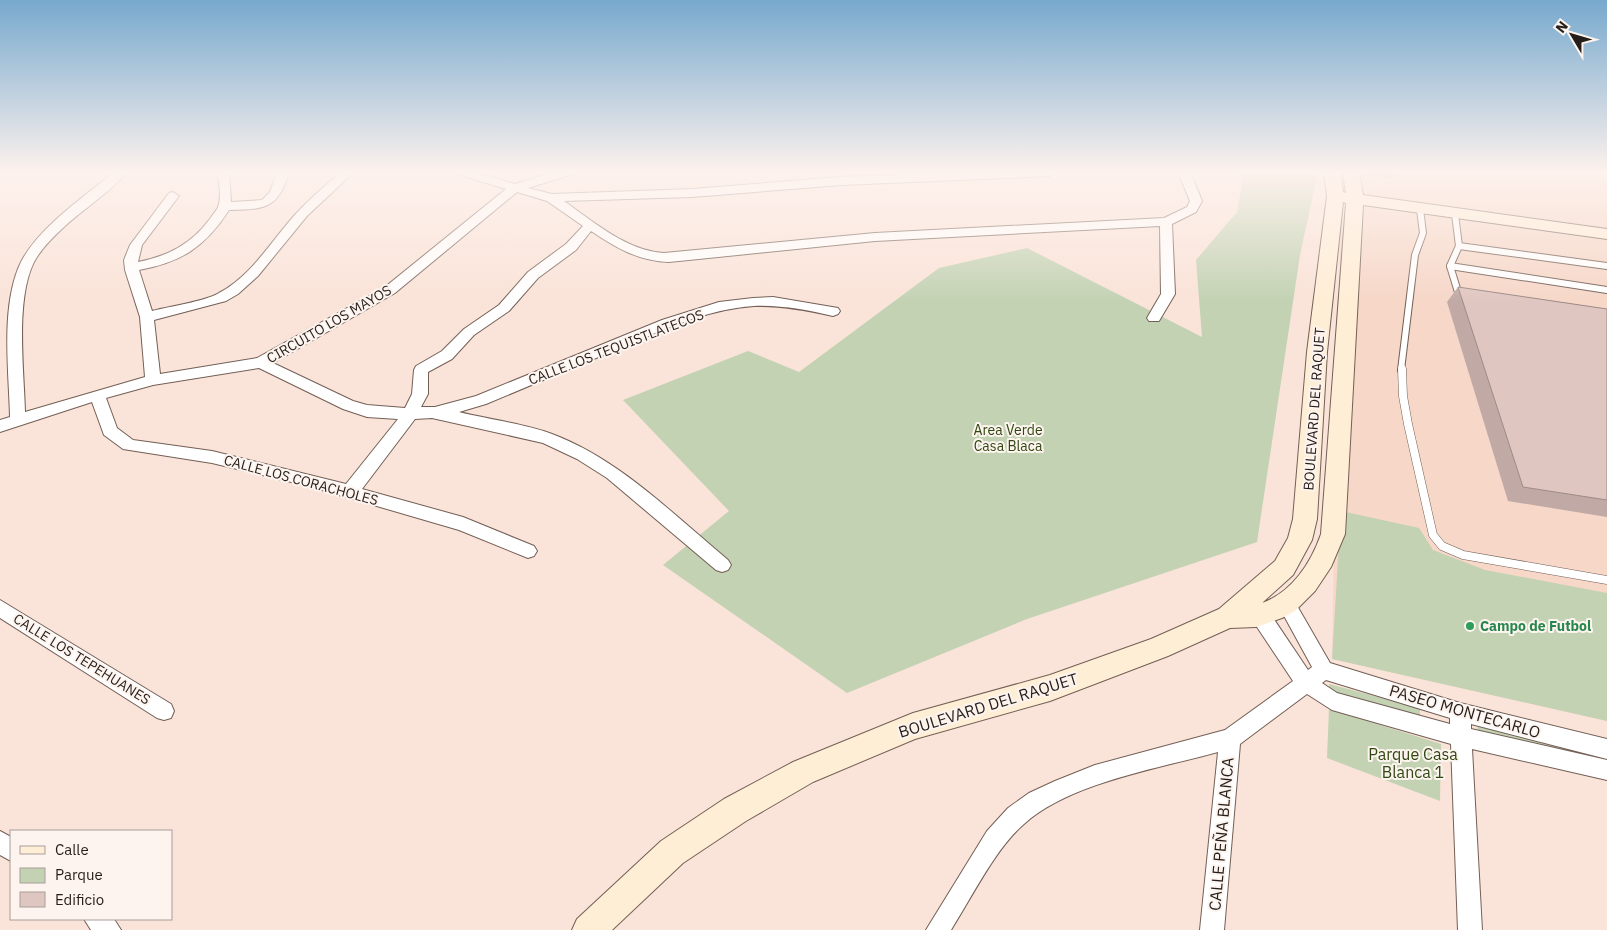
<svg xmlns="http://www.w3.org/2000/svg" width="1607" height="930" viewBox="0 0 1607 930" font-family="'IBM Plex Sans',sans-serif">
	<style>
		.built { fill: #f6d7c8 }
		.green { fill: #c2d2b3 }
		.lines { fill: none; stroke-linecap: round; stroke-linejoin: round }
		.lane-far1-casing { stroke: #735f55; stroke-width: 8 }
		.lane-casing { stroke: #735f55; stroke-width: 9 }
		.street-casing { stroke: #735f55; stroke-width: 2 }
		.secondary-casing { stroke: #735f55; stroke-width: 2 }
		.lane-far1 { stroke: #fff; stroke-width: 6 }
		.lane { stroke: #fff; stroke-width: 8 }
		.street { fill: #fff; fill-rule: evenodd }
		.secondary { fill: #ffeed6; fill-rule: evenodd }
		.wall { fill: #c1aaa6 }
		.building { fill: #e0c6c1; stroke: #9d8b87 }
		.leisure-dot { fill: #2e9e5b; stroke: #fdf4ef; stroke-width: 2 }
		.labels { text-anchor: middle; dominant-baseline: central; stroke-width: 4; stroke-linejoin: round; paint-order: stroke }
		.street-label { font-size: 14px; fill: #251d19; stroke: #fdf4ef }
		.park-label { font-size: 14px; fill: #304711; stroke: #fdf4ef }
		.leisure-label { font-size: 14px; font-weight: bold; fill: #27864d; stroke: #fdf4ef; text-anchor: start }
		.near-street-label { font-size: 16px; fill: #251d19; stroke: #fdf4ef }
		.near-park-label { font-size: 16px; fill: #304711; stroke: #fdf4ef }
	</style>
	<rect width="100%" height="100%" fill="#fae3d8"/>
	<polygon class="built" points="1341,172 1607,172 1607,721 1332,659"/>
	<g class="green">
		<polygon points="1241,172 1318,172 1300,255 1257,542 1027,619 847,693 663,565 729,511 623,400 748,351 799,372 939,268 1027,248 1202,337 1196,260 1237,212 1243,180"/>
		<polygon points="1341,511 1419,528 1433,550 1485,570 1607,593 1607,721 1332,659"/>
		<polygon points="1329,684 1420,708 1420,722 1330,697"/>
		<polygon points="1329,709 1441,744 1440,801 1327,758"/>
		<polygon points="1477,721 1607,754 1607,765 1478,736"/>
	</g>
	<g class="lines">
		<g class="lane-far1-casing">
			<g id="lane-far1">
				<polyline points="1455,214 1459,246 1450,266 1458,292 1463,295"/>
				<polyline points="1459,246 1607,266"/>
				<polyline points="1450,266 1607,290"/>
				<polyline points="1401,370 1415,255 1423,233 1420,209"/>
			</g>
		</g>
		<g class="lane-casing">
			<polyline id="lane" points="1402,369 1403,396 1408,424 1433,535 1442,546 1463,555 1607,580"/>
		</g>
		<g class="street-casing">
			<g id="street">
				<path d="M114,172H127C112,191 82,210 64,227C53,237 41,249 34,262C15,300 24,370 25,412L145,377L140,317L125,270L124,260L130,245L169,193L173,192L179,196L142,245L138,262C168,256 191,244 209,220C212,216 216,211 218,207C222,196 219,183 217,172H229L231,202L262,200L270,192L277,172H289C278,210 264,209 229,210C205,247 182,262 139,270L152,311C171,306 203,302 219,293C251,276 270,243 293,217C308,200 325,186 341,172H354L307,216L258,276L238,294L226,301L154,320L160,374L257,358L385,287L506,189L457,174L455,172H474L515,184L555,172H575L573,174L528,188L552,194L692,189L841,177L966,172H1056L1050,176L841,185L692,197L564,201C594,222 627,251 664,253L875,233L1164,218L1187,207L1190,201L1178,172H1190L1202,201L1196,212L1172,224L1175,294L1159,321H1149L1147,318L1161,294L1160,226L875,241L669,262C639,261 616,248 591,231L576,250L538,278L509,311L474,335L452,359L428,372V394L421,407H435L476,396L662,320L719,302L753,298L773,297L838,308L840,311L838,314L833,316C807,310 781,305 754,306C707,309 663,330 620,348C575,367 531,385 486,404L459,412C487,419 526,424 552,434C619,459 674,515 728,560L731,565L728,570L722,572L716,570L607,478L577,459L543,443L432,418L415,419L362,489L463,517L534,546L537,551L534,556L528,558L459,530L308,486L212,463L123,449L104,435L92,402L0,432V420L10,417C9,371 0,305 21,262C39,227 84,197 114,172ZM517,192L547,201L583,226L566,244L528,272L499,305L464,329L442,351L416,366L414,370L412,394L405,408L367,405L353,401L273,363L395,293ZM259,368L343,409L367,417L398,419L346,484L212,451L133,440L117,428L106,398L153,385Z"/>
				<path d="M1286,595L1292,597L1330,663L1460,703L1607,739V759L1471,724V729L1607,760V780L1472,749L1482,930H1458L1451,744L1332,710L1307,694L1240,744L1224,930H1200L1218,752C1160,768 1069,783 1024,824C995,849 972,897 951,930H926L987,831L1008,808L1029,793L1055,781L1095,765L1225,730L1293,681L1247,612L1245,606L1247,600L1254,598L1261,600L1308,670L1312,667L1277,603L1280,597ZM1326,680L1450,718V724L1337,693L1322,683Z"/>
				<polygon points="0,600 171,704 174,711 171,718 164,720 157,718 0,618"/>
				<polygon points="0,831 11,837 11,861 0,855"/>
				<polygon points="84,919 114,919 121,930 91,930"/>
			</g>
		</g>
		<g class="secondary-casing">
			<path id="secondary" d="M1324,172H1340L1343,192L1346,193L1343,172H1359L1363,195L1607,229V239L1363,205L1345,534L1331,567L1315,591L1295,611L1282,618L1256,627L1230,628L1168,656L1050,701L915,739L813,782L746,821L683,863L612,930H572L577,919L661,841L724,799L793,762L913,713L1050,675L1151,639L1219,609L1275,561L1288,538L1293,519L1307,352L1327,196ZM1343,202L1346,203L1321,534C1311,563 1292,592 1262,603L1293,575L1312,540L1317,519L1327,352Z"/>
		</g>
		<use href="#lane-far1" class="lane-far1"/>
		<use href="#lane" class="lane"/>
		<use href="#street" class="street"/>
		<use href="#secondary" class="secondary"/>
	</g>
	<g class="wall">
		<polygon points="1361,172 1396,172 1392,179 1361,174"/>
		<polygon points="1458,287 1607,309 1607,517 1508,501 1447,302"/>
	</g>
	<polygon class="building" points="1458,287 1607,309 1607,500 1523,487"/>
	<linearGradient id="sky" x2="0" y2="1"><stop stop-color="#77a9ce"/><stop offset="0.57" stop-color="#fdf2ed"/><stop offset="1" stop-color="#fdf2ed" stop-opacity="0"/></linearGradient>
	<rect width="1607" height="302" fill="url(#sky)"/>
	<circle class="leisure-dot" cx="1470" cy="626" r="5"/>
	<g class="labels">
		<g class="street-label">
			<text transform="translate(329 324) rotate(-30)">CIRCUITO LOS MAYOS</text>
			<text transform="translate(616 347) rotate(-21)">CALLE LOS TEQUISTLATECOS</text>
			<text transform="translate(1314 409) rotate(-86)">BOULEVARD DEL RAQUET</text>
			<text transform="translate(301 480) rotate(15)">CALLE LOS CORACHOLES</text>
			<text transform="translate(82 659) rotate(32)">CALLE LOS TEPEHUANES</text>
		</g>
		<g class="park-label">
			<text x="1008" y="430">Area Verde<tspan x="1008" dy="16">Casa Blaca</tspan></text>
		</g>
		<g class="leisure-label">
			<text x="1480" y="626">Campo de Futbol</text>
		</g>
		<g class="near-street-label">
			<text transform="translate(988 705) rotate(-17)">BOULEVARD DEL RAQUET</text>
			<text transform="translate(1465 711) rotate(16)">PASEO MONTECARLO</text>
			<text transform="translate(1221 834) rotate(-85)">CALLE PEÑA BLANCA</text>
		</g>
		<g class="near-park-label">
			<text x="1413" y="754">Parque Casa<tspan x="1413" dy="18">Blanca 1</tspan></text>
		</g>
	</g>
	<rect x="10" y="830" width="162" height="90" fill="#fdf4ef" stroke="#a79e99"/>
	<rect x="20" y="846" width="25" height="8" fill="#ffeed6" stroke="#a79e99"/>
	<text x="55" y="855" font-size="15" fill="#251d19">Calle</text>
	<rect x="20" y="868" width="25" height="15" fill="#c2d2b3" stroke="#a79e99"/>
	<text x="55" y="880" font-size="15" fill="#251d19">Parque</text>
	<rect x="20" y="892" width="25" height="15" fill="#e0c6c1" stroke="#a79e99"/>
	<text x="55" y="905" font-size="15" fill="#251d19">Edificio</text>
	<g transform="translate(1572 35) rotate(308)" stroke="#fdf4ef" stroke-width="4" paint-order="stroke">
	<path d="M0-4L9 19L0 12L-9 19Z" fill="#251d19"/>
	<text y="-8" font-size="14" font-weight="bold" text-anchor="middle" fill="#251d19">N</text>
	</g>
</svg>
